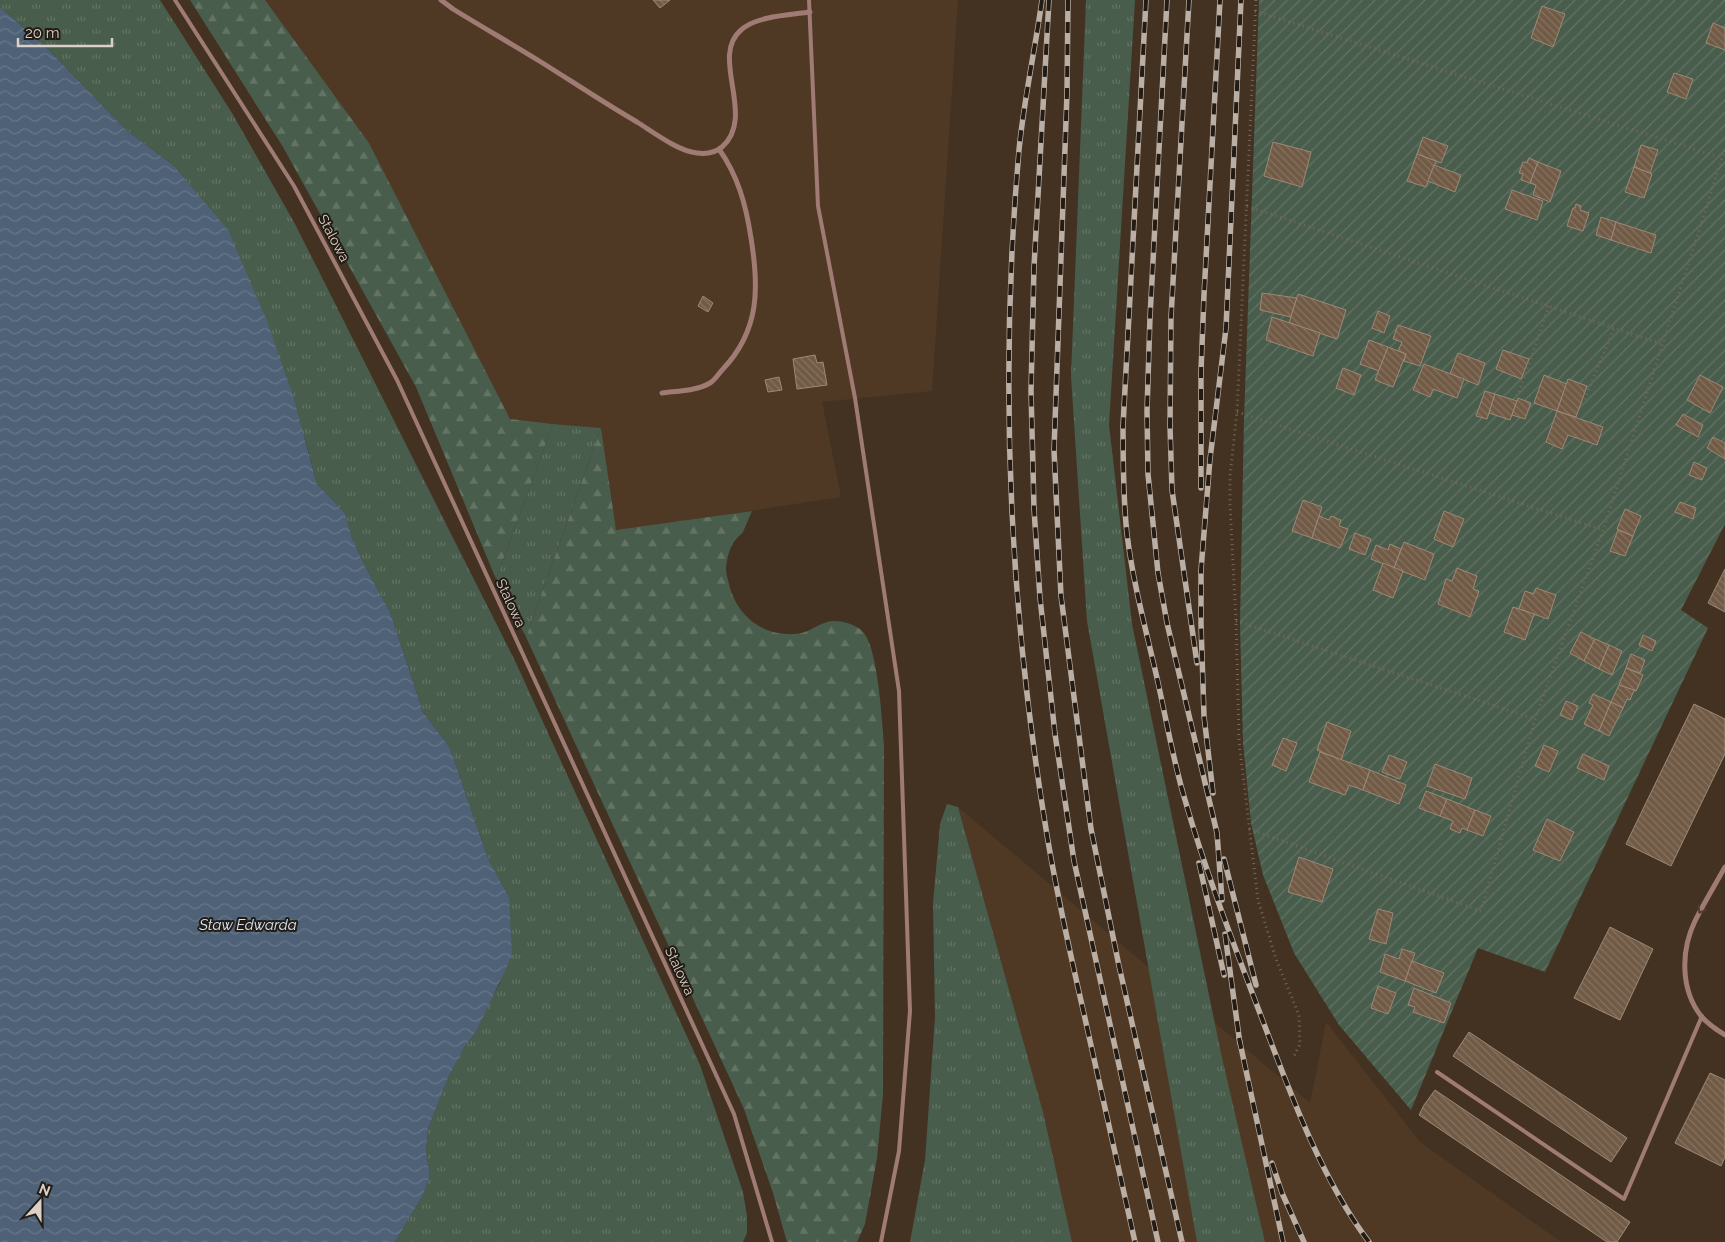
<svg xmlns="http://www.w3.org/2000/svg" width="1725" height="1242" viewBox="0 0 1725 1242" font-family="Raleway,sans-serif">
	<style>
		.built { fill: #4f3924 }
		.grass { fill: url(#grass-tufts) }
		.forest { fill: url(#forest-firs) }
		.garden { fill: url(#garden-furrows) }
		.water { fill: url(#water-waves) }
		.building { fill: url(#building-back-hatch); stroke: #9d8976 }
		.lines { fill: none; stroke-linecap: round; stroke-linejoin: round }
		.path { stroke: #77685a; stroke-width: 3; stroke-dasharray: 1 4; stroke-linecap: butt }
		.lane { stroke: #9f7b74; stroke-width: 4 }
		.street { stroke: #9f7b74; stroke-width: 5 }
		.rail-casing { stroke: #bbaea3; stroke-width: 5.5 }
		.rail { stroke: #231c15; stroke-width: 4; stroke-dasharray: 11; stroke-linecap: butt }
		.oneway { stroke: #4e3d36 }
		.labels { text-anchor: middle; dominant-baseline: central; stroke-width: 4; stroke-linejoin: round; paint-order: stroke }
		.street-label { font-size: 14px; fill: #dbd0c6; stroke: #231c15 }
		.water-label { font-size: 15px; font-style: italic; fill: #d5e4f6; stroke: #231c15 }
	</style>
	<defs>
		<pattern id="grass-tufts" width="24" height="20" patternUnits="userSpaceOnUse" patternTransform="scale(1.25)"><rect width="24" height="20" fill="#495d4c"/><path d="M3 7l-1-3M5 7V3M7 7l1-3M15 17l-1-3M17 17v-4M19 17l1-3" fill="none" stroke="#637364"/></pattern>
		<pattern id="forest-firs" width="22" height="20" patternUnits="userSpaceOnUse" patternTransform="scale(1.25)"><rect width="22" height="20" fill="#495d4c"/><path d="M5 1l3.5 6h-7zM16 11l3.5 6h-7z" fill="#637364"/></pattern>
		<pattern id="garden-furrows" width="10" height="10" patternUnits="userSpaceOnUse" patternTransform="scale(1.25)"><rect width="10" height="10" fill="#495d4c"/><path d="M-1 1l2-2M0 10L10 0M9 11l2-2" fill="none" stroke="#637364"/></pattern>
		<pattern id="water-waves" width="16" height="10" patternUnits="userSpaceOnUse" patternTransform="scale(1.25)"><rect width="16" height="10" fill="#4e6177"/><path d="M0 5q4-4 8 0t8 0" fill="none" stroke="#677789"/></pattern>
		<pattern id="building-back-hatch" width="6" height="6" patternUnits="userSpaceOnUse" patternTransform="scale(1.25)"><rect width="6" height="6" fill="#715b46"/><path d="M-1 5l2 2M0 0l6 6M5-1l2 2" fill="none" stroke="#85725f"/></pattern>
	</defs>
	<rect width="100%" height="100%" fill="#433222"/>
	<g class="built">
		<polygon points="265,0 958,0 932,391 822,402 841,497 616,531 601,428 510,420 369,143"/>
		<polygon points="958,807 1310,1103 1326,1022 1420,1142 1561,1242 1072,1242 1043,1112"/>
	</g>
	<g class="grass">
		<polygon points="0,0 160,0 232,113 295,224 516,663 700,1065 743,1192 747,1216 747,1233 743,1242 395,1242 423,1195 430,1176 426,1151 428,1129 448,1078 464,1048 477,1030 488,1005 500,983 509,897 487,856 450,748 423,712 390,612 365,566 352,538 345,513 317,484 305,439 173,165 126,130 47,48 0,7"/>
		<polygon points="1086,0 1135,0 1109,425 1132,624 1222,1058 1265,1242 1197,1242 1087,621 1071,376"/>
		<polygon points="553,424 601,428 526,637 496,579"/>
		<polygon points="947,804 958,807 1043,1112 1072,1242 910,1242 925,1160 935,1017 933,903 940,824"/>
	</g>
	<g class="forest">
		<polygon points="190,0 265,0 369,143 510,419 553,424 496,579 416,387 283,147"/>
		<path d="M601,428L616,530L752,511C749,518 746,525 743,532C740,536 735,539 733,543C729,550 726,562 726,569C726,572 727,577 728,580C735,614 760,636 795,634C807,634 816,625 827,622C838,619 856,624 863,632C878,648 882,719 884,744L883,1094L877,1158L865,1224L857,1242H787L773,1193L744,1109L526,637Z"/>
	</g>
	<polygon class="garden" points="1259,0 1725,0 1725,524 1681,610 1708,628 1545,972 1478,948 1411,1110 1339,1025 1294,953 1263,875 1251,823 1243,743 1240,624 1244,419"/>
	<polygon class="water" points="0,7 47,48 126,130 173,165 228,230 267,321 293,396 317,484 345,513 352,538 365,566 390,612 423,712 450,748 487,856 509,897 512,956 477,1030 464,1048 448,1078 428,1129 426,1151 430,1176 423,1195 395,1242 0,1242"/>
	<g class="building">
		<polygon points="653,0 670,0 660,8"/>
		<polygon points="1542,6 1565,14 1553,47 1531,38"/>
		<polygon points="1713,23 1725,28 1725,50 1706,43"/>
		<polygon points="1674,73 1693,79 1686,99 1667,92"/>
		<polygon points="1423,137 1448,146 1441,163 1417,154"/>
		<polygon points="1273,142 1311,152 1302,187 1264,176"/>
		<polygon points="1641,145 1658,150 1650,173 1634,167"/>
		<polygon points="1417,154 1436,161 1426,187 1407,181"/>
		<polygon points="1529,158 1538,162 1530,183 1521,180 1523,174 1519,173 1523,162 1527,163"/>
		<polygon points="1538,162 1561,171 1550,202 1533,195 1536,185 1530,183"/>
		<polygon points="1434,165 1461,175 1455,192 1428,181"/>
		<polygon points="1634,167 1652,174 1644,198 1625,192"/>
		<polygon points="1512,190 1543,201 1537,220 1505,209"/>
		<polygon points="1576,204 1581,206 1580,210 1589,213 1583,231 1567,226 1573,208 1575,208"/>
		<polygon points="1601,217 1616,222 1611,240 1596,235"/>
		<polygon points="1616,222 1656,235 1651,253 1611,240"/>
		<polygon points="1262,293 1297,298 1291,317 1260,310"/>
		<polygon points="1298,294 1346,310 1337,339 1289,323"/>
		<polygon points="703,296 713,303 708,312 698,306"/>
		<polygon points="1378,311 1390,316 1384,333 1372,328"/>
		<polygon points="1272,317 1320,333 1313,356 1266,340"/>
		<polygon points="1398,325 1431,336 1420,366 1404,361 1406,354 1398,351 1402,342 1393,339"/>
		<polygon points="1369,340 1388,347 1379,371 1360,364"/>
		<polygon points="1388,347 1406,354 1393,387 1375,380"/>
		<polygon points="1503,350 1529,359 1521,379 1496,369"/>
		<polygon points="1458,353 1485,363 1478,385 1450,374"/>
		<polygon points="815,355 817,363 823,362 827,385 797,389 793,359"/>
		<polygon points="1424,364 1464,379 1457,398 1433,389 1430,397 1413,390"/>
		<polygon points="1343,368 1361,375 1354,395 1336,388"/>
		<polygon points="1544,375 1567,384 1557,411 1534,403"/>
		<polygon points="1700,375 1723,387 1710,413 1687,400"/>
		<polygon points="779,377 782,390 768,392 765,380"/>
		<polygon points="1568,379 1587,386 1576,417 1557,411"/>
		<polygon points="1485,391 1495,394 1487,419 1476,416"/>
		<polygon points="1495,394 1517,401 1510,420 1489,413"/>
		<polygon points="1518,398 1531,403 1525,419 1512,415"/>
		<polygon points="1557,411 1603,427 1597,445 1568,435 1562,449 1546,442"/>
		<polygon points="1683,414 1703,425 1698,437 1676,425"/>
		<polygon points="1713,437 1725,443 1725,459 1707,448"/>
		<polygon points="1694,462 1707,468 1702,480 1689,475"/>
		<polygon points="1303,500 1322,507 1312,538 1292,531"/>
		<polygon points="1680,502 1696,508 1693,519 1675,512"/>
		<polygon points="1625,509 1641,516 1633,536 1617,529"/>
		<polygon points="1444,511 1464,519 1453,547 1434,539"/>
		<polygon points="1319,516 1329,520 1331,516 1341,520 1339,526 1348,529 1340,548 1312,538"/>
		<polygon points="1618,530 1633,536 1625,556 1610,551"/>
		<polygon points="1355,533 1371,539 1365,555 1349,549"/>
		<polygon points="1404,542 1434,554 1425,580 1394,568"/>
		<polygon points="1390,544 1401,549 1394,568 1371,559 1376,545 1388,550"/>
		<polygon points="1383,563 1403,571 1393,598 1373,590"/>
		<polygon points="1457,568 1477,576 1473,589 1479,591 1470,617 1438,604 1446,579 1452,581"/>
		<polygon points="1725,569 1725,612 1708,603"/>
		<polygon points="1536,588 1556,595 1548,619 1519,609 1525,591 1534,594"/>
		<polygon points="1513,607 1534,614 1525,640 1504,632"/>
		<polygon points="1581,632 1595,639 1584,661 1570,653"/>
		<polygon points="1643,635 1656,641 1652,651 1639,645"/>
		<polygon points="1595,639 1609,645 1599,669 1584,661"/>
		<polygon points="1609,645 1622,651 1612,675 1599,669"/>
		<polygon points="1631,654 1645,660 1640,673 1626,668"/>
		<polygon points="1626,668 1643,675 1636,691 1619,685"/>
		<polygon points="1619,685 1634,690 1630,700 1627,699 1623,708 1611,702"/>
		<polygon points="1593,694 1611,702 1599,731 1584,724 1593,705 1589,703"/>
		<polygon points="1566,701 1578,706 1572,720 1560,715"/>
		<polygon points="1611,702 1623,708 1609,736 1599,731"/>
		<polygon points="1694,704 1725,719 1725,754 1671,866 1626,844"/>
		<polygon points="1327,722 1351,731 1341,760 1317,750"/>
		<polygon points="1283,738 1297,743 1286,771 1272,765"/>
		<polygon points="1544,745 1558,751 1549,772 1535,766"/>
		<polygon points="1320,752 1370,770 1363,790 1349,785 1345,795 1309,782"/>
		<polygon points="1583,754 1609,766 1604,780 1577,768"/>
		<polygon points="1389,755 1407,762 1400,779 1382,772"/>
		<polygon points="1435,764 1472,778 1465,799 1427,786"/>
		<polygon points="1370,770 1406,785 1399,804 1363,790"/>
		<polygon points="1426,791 1447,799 1440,816 1419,808"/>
		<polygon points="1447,799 1475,810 1467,830 1462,828 1460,833 1450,829 1453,821 1440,816"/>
		<polygon points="1475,810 1491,816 1483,836 1467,830"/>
		<polygon points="1547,819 1574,832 1560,861 1533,850"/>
		<polygon points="1299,857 1333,869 1322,902 1288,892"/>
		<polygon points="1378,909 1393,913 1386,944 1369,939"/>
		<polygon points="1610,927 1653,949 1620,1020 1574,998"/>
		<polygon points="1402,949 1415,953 1405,981 1380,972 1385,954 1399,959"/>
		<polygon points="1412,961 1444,973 1436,993 1405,981"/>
		<polygon points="1378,986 1396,993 1388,1014 1371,1008"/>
		<polygon points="1414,988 1451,1003 1444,1023 1413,1012 1415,1007 1408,1005"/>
		<polygon points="1469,1032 1627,1138 1611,1162 1453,1056"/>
		<polygon points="1710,1073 1725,1080 1725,1157 1721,1166 1675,1143"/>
		<polygon points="1435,1090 1630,1222 1617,1242 1607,1242 1419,1115 1424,1105"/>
	</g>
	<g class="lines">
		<g class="path">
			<polyline points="1256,0 1237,412 1230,476 1230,505 1236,621 1239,741 1258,900 1276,959 1299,1015 1300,1044 1294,1056"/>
			<polyline points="1255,11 1722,158"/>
			<polyline points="1247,206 1662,344"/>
			<polyline points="1519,392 1549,306"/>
			<polyline points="1583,404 1614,328"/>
			<polyline points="1237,412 1603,530"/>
			<polyline points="1236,621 1535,719"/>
			<polyline points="1249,829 1481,911 1535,719 1603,530 1725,149"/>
		</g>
		<g class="lane">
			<polyline points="175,0 294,186 397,380 734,1114 772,1242"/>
			<polyline points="809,0 818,206 855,398 899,691 910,1011 899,1151 881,1242"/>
			<polyline points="1437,1072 1624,1199 1702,1016"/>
		</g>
		<g class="street">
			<path d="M441,0L453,9C482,27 512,44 541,62C573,82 604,103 637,122C653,132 678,151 697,153C705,154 715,153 722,147C757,116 709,57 741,30C757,16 789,15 810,12"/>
			<path d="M662,393C677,391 697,391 710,383C715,380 719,373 723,369C760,330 759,287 751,238C746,205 738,176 719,149"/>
			<path d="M1725,867C1715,885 1704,903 1695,921C1681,950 1680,989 1701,1016C1707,1023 1717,1030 1725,1035"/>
		</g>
		<g class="rail-casing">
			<g id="rail">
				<path d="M1042,0C1035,50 1024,99 1019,150C999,376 1009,605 1046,829C1056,891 1070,953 1084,1014C1101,1090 1118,1166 1135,1242"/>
				<polyline points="1049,0 1034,267 1031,391 1034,509 1040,598 1055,734 1074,861 1158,1242"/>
				<polyline points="1068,0 1067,93 1054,450 1061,596 1091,829 1119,966 1182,1242"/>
				<path d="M1146,0L1123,426C1123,462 1123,498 1127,534C1133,583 1146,630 1157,678C1166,718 1173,760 1185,800C1206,873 1234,945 1261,1016C1289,1090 1321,1179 1369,1242"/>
				<polyline points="1167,0 1150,317 1147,411 1148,474 1158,573 1167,623 1217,833 1222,900"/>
				<polyline points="1189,0 1171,317 1170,426 1172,490 1197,663"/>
				<polyline points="1201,488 1201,371 1204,295 1220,0"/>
				<polyline points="1213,793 1204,716 1201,624 1201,570 1210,459 1226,328 1241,0"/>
				<polyline points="1224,859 1256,985"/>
				<polyline points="1199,863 1224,975"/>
				<polyline points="1225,934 1240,1044"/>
				<polyline points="1239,1038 1283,1242"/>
				<polyline points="1272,1163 1282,1193 1304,1242"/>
			</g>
		</g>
		<use href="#rail" class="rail"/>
	</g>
	<defs><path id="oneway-chevron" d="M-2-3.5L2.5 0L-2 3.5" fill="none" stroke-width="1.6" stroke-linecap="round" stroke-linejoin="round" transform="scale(1.25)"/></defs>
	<use class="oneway" href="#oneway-chevron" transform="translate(1701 910) rotate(119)"/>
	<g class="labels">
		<g class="street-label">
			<text transform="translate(334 238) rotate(62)">Stalowa</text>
			<text transform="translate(511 603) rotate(65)">Stalowa</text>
			<text transform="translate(680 971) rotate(65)">Stalowa</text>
		</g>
		<g class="water-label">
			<text x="248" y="925">Staw Edwarda</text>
		</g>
	</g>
	<g transform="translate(40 1202) rotate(21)" stroke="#231c15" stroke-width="4" paint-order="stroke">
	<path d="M0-4L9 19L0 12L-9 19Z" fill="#dbd0c6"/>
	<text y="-8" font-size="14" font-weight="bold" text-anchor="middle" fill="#dbd0c6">N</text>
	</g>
	<path d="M18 38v8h94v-8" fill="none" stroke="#dbd0c6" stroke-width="2.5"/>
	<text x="25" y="38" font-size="15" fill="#dbd0c6" stroke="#231c15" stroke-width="4" paint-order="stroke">20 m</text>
</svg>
